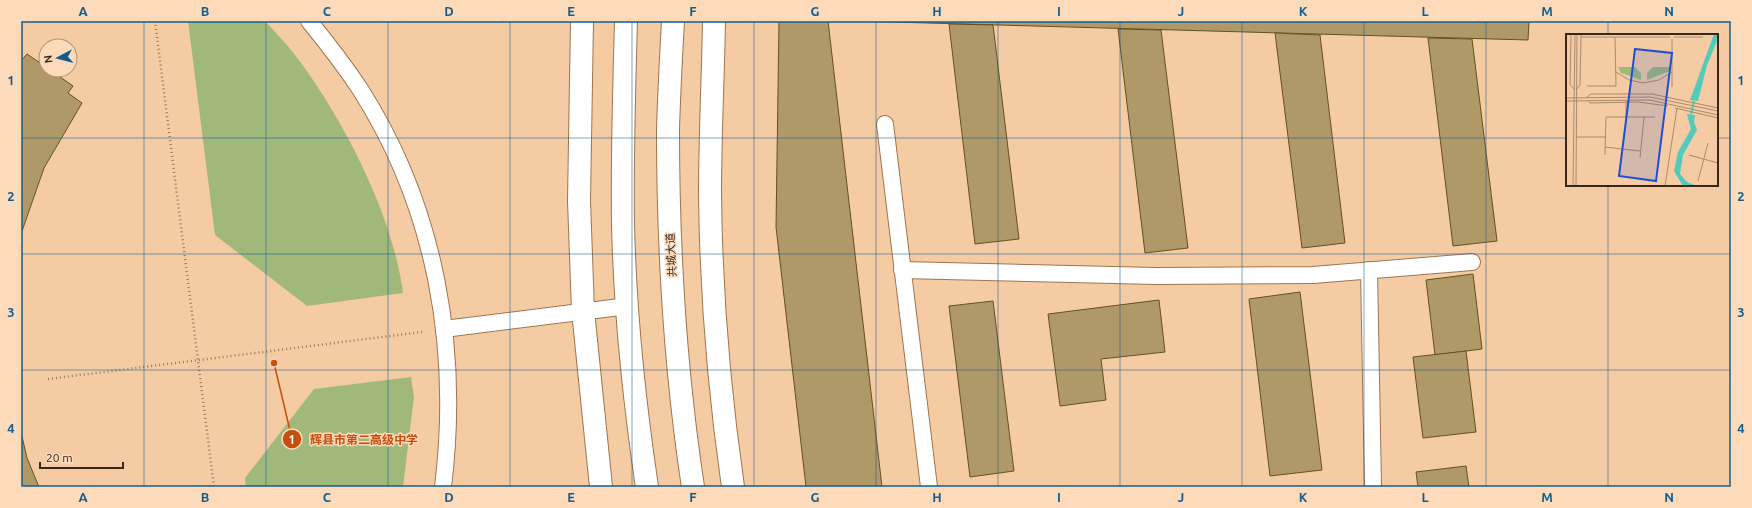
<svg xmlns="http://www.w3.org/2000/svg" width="1752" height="508" viewBox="0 0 1752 508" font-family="Ubuntu,'Noto Sans SC',sans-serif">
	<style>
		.green { fill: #a1b87b }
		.building { fill: #b09968; stroke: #655020 }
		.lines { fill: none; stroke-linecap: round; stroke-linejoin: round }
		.lane-casing { stroke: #9c7650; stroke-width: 18 }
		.street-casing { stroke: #9c7650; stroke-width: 24 }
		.secondary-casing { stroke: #9c7650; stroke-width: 24 }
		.path { stroke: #977a5e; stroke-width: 2.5; stroke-dasharray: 1 3; stroke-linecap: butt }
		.lane { stroke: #fff; stroke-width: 16 }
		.street { stroke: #fff; stroke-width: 22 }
		.secondary { stroke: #fff; stroke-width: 22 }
		.grid { fill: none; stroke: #125d90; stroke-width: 1; stroke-opacity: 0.55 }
		.labels { text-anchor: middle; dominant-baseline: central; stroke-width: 3; stroke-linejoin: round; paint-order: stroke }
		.street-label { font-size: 11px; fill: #382818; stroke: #fcdaba }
		.inset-river { fill: none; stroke: #52cbbd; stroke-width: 2 }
		.inset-road { fill: none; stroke: #a98a6b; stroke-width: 1 }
		.view { fill: #1d4ed8; fill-opacity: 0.15; stroke: #1d4ed8; stroke-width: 2 }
		.inset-edge { fill: none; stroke: #382818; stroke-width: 2 }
		.leader { fill: none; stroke: #c54f0e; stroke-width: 1.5 }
		.callout-dot { fill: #c54f0e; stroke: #fcdaba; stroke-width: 1.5 }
		.mark-label { font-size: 12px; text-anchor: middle; font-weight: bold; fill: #fff }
		.callout-label { font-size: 12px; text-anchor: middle; font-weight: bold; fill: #c54f0e; stroke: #fcdaba; stroke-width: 3; stroke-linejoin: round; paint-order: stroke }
		.neatline { fill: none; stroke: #125d90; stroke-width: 1.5 }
		.grid-label { font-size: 13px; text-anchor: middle; font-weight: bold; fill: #125d90 }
	</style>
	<rect width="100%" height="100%" fill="#f5cba3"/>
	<g class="green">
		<path d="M188,21H265C275,32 286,43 295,55C343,118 393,215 403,293L307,306L215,235Z"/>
		<polygon points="411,377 414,397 403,487 246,487 245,478 314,389"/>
	</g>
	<g class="building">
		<polygon points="779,21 828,21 882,487 806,487 776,227"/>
		<polygon points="857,21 1529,21 1528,40"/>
		<polygon points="949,24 993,25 1019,239 975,244"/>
		<polygon points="1118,29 1161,30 1188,248 1145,253"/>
		<polygon points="1275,33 1320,35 1345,243 1302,248"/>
		<polygon points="1428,38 1472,39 1497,241 1453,246"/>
		<polygon points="27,54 46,67 46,70 50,70 73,86 68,93 82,103 44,168 21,234 21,61"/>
		<polygon points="1473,274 1482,349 1435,355 1426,280"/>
		<polygon points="1300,292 1322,470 1270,476 1249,299"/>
		<polygon points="1159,300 1165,352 1101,359 1106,400 1060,406 1048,314"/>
		<polygon points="993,301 1014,471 970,477 949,306"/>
		<polygon points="1466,351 1476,432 1423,438 1413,357"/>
		<polygon points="21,432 27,458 39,487 21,487"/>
		<polygon points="1466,466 1469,487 1418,487 1416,472"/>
	</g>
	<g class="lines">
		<g class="lane-casing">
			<g id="lane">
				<path d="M309,21C327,43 344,65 360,89C436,208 460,348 443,487"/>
				<polyline points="885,124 929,487"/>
				<polyline points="902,270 1157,276 1313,275 1472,262"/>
				<polyline points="1369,270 1373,487"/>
				<polyline points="444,329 628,306"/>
			</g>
		</g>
		<g class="street-casing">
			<g id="street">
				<polyline points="582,21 579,201 583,311 601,487"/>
				<path d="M714,21C713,79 710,136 710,194C711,292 719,390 733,487"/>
			</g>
		</g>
		<g class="secondary-casing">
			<g id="secondary">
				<path d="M626,21C624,89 622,156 623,224C625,312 634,400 647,487"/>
				<path d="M673,21C671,57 669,94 668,130C668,249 675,369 693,487"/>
			</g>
		</g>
		<g class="path">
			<polyline points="155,21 214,487"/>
			<polyline points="48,379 422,332"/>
		</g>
		<use href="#lane" class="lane"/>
		<use href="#street" class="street"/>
		<use href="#secondary" class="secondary"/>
	</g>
	<path class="grid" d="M144,21V487M266,21V487M388,21V487M510,21V487M632,21V487M754,21V487M876,21V487M998,21V487M1120,21V487M1242,21V487M1364,21V487M1486,21V487M1608,21V35M21,138H1567M1717,138H1731M1608,185V487M21,254H1731M21,370H1731"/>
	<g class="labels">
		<g class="street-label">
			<text transform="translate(671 255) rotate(-93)">共城大道</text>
		</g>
	</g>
	<g transform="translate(1566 34)">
		<rect width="152" height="152" fill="#f5cba3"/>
		<path d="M52,33H69L75,39V46L55,39ZM87,33H104V37L81,46V39Z" fill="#a1b87b"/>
		<path d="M148,0H152V5L141,31L132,67L124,66ZM121,80L129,81L128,88L131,96L117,121L114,140L121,148L131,152H117L108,137L112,118L125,95Z" fill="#52cbbd"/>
		<path class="inset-river" d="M125,80L128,67"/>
		<path class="inset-road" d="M5,0L4,50L8,55M15,3H104M108,3H137M106,5V53M50,38L63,46L77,49L93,46L106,38M21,52H50L49,3M10,56L14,51L15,0M21,63L25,60H86L152,74M0,64L84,63L152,77M60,66V83M0,67L84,66L152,81M22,67L24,69L72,68L102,72M109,74L152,84M10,103H40M39,113L74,117M39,121L40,83H89M123,121L152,129M74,124L78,83M132,147L142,109M7,152L9,0M10,152L11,0M99,152L111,74"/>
		<path class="view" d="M69,15L106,19L90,147L53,142Z"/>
		<rect width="152" height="152" class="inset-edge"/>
	</g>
	<path class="leader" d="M274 363L292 439"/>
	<g class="callout-dot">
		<circle cx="274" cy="363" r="4"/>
		<circle cx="292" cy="439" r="10"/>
	</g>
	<g class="mark-label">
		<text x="292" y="444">1</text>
	</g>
	<g class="callout-label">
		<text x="364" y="444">辉县市第二高级中学</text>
	</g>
	<rect width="1752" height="508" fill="none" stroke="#fcdaba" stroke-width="44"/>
	<g transform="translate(58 58) rotate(263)"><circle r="19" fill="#fcdaba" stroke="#ae9379"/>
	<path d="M0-3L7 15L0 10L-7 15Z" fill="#125d90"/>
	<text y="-6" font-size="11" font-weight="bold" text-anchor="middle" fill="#382818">N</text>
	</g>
	<path d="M40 462v6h83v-6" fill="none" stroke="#382818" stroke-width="2"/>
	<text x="46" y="462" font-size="12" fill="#382818" stroke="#fcdaba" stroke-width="3" paint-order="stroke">20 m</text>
	<rect x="22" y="22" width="1708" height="464" class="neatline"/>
	<g class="grid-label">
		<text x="83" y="16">A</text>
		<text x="205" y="16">B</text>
		<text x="327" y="16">C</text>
		<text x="449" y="16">D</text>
		<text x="571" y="16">E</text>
		<text x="693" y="16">F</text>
		<text x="815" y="16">G</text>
		<text x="937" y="16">H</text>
		<text x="1059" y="16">I</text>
		<text x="1181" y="16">J</text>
		<text x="1303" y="16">K</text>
		<text x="1425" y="16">L</text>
		<text x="1547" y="16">M</text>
		<text x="1669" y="16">N</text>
		<text x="11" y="85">1</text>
		<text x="1741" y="85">1</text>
		<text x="11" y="201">2</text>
		<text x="1741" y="201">2</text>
		<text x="11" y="317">3</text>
		<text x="1741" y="317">3</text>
		<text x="11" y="433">4</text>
		<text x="1741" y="433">4</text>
		<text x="83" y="502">A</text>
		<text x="205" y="502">B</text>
		<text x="327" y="502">C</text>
		<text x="449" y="502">D</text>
		<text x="571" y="502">E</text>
		<text x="693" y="502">F</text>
		<text x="815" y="502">G</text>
		<text x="937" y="502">H</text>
		<text x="1059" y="502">I</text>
		<text x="1181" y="502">J</text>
		<text x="1303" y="502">K</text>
		<text x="1425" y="502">L</text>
		<text x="1547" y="502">M</text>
		<text x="1669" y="502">N</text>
	</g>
</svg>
